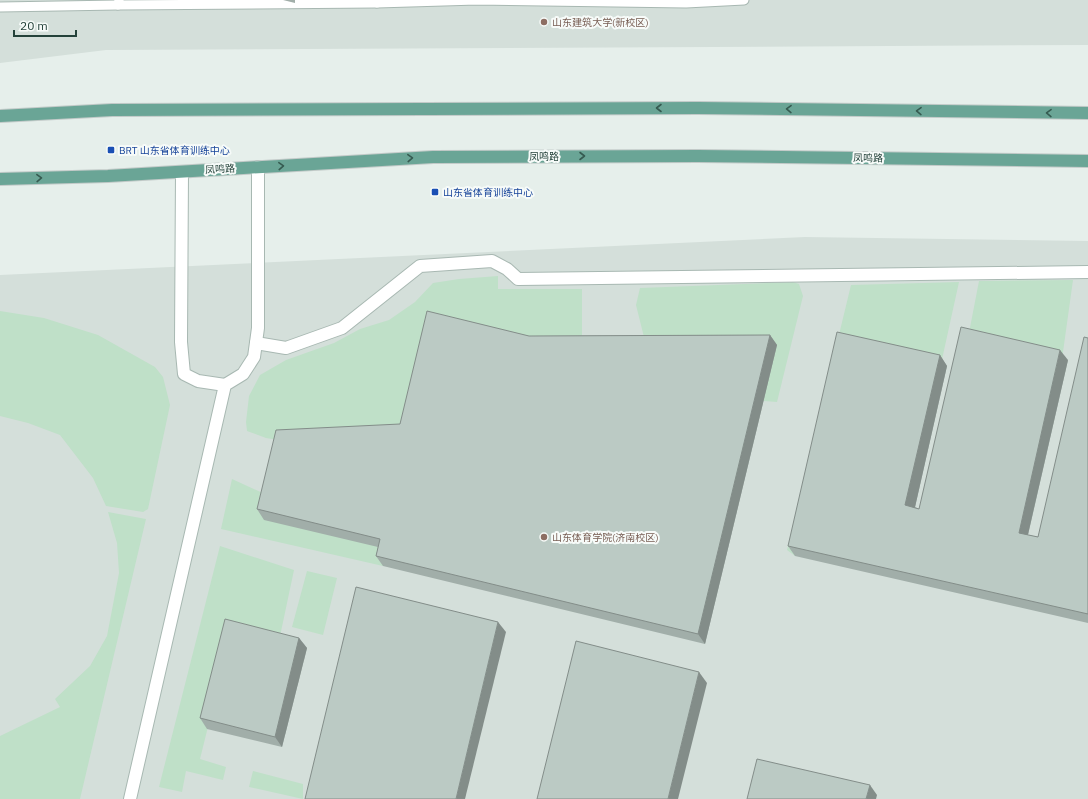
<svg xmlns="http://www.w3.org/2000/svg" width="1088" height="799" viewBox="0 0 1088 799" font-family="'IBM Plex Sans','Noto Sans SC',sans-serif">
	<style>
		.built { fill: #d4dfda }
		.grass { fill: #bfe0c8 }
		.lines { fill: none; stroke-linecap: round; stroke-linejoin: round }
		.lane-casing { stroke: #a8b8b2; stroke-width: 11 }
		.street-casing { stroke: #a8b8b2; stroke-width: 14 }
		.primary-casing { stroke: #c2cac8; stroke-width: 14 }
		.lane { stroke: #fff; stroke-width: 9 }
		.street { stroke: #fff; stroke-width: 12 }
		.primary { stroke: #6aa596; stroke-width: 12 }
		.wall { fill: #a1aea9 }
		.shaded-wall { fill: #838d89 }
		.building { fill: #bbcac4; stroke: #838d89 }
		.oneway { stroke: #365b51 }
		.education-dot { fill: #8d6e63; stroke: #f7fbf9; stroke-width: 1.5 }
		.transit-dot { fill: #1a4fb4; stroke: #f7fbf9; stroke-width: 1.5 }
		.labels { text-anchor: middle; dominant-baseline: central; stroke-width: 4; stroke-linejoin: round; paint-order: stroke }
		.education-label { font-size: 10px; fill: #785e54; stroke: #f7fbf9; text-anchor: start }
		.transit-label { font-size: 10px; fill: #164399; stroke: #f7fbf9; text-anchor: start }
		.street-label { font-size: 10px; fill: #24423a; stroke: #f7fbf9 }
	</style>
	<rect width="100%" height="100%" fill="#e6efeb"/>
	<g class="built">
		<polygon points="0,0 1088,0 1088,45 106,50 0,63"/>
		<polygon points="805,237 1088,241 1088,799 0,799 0,275"/>
	</g>
	<g class="grass">
		<polygon points="498,276 498,289 582,289 582,345 407,435 284,441 266,438 247,431 246,422 249,396 260,375 286,360 334,343 360,329 389,320 415,302 433,283 459,279"/>
		<polygon points="1073,280 1062,359 968,338 979,281"/>
		<polygon points="793,282 799,284 803,296 777,402 764,401 646,345 636,305 640,288"/>
		<polygon points="959,282 941,364 844,342 795,556 787,550 851,285"/>
		<polygon points="0,311 44,318 98,335 155,367 163,377 170,405 148,509 143,512 106,506 93,478 60,435 28,423 0,416"/>
		<polygon points="232,479 387,550 383,566 221,529"/>
		<polygon points="108,512 146,519 80,799 0,799 0,736 60,707 55,699 90,666 107,636 119,573 117,543"/>
		<polygon points="220,546 294,570 279,641 232,630 200,759 226,767 223,780 186,771 182,792 159,787"/>
		<polygon points="307,571 337,578 323,635 292,627"/>
		<polygon points="253,771 303,784 303,799 249,787"/>
	</g>
	<g class="lines">
		<g class="lane-casing">
			<g id="lane">
				<polyline points="119,0 118,5 377,3"/>
				<polyline points="378,0 377,3 477,0 686,3 744,0"/>
				<polyline points="0,7 118,5"/>
			</g>
		</g>
		<g class="street-casing">
			<g id="street">
				<polyline points="182,172 181,342 184,374 198,381 225,385"/>
				<polyline points="256,343 286,348 342,328 420,266 492,261 507,269 518,279 1088,272"/>
				<polyline points="130,799 225,385 243,374 254,357 258,328 258,167"/>
			</g>
		</g>
		<g class="primary-casing">
			<g id="primary">
				<polyline points="0,116 112,110 698,108 1088,113"/>
				<polyline points="0,179 108,176 433,157 698,156 1088,161"/>
			</g>
		</g>
		<use href="#lane" class="lane"/>
		<use href="#street" class="street"/>
		<use href="#primary" class="primary"/>
	</g>
	<g class="wall">
		<polygon points="283,0 295,0 295,3"/>
		<polygon points="770,335 777,345 705,644 383,566 376,556 378,547 264,520 257,509 400,424 529,336"/>
		<polygon points="1088,338 1088,623 795,556 788,546 940,355 947,366 915,507 919,509 1068,360 1028,535 1038,537"/>
		<polygon points="299,638 307,648 282,747 207,729 200,718"/>
	</g>
	<g class="shaded-wall">
		<polygon points="770,335 777,345 705,644 698,634"/>
		<polygon points="1060,350 1068,360 1026,543 1019,533"/>
		<polygon points="940,355 947,366 913,516 905,505"/>
		<polygon points="498,622 506,632 465,799 456,799"/>
		<polygon points="299,638 307,648 282,747 275,737"/>
		<polygon points="699,672 707,683 678,799 668,799"/>
		<polygon points="870,785 877,795 876,799 866,799"/>
	</g>
	<g class="building">
		<polygon points="427,311 529,336 770,335 698,634 376,556 380,539 257,509 276,430 400,424"/>
		<polygon points="961,327 1060,350 1019,533 1038,537 1084,337 1088,338 1088,614 788,546 837,332 940,355 905,505 919,509"/>
		<polygon points="356,587 498,622 456,799 305,799"/>
		<polygon points="225,619 299,638 275,737 200,718"/>
		<polygon points="576,641 699,672 668,799 537,799"/>
		<polygon points="757,759 870,785 866,799 747,799"/>
	</g>
	<defs><path id="oneway-chevron" d="M-2-3.5L2.5 0L-2 3.5" fill="none" stroke-width="1.6" stroke-linecap="round" stroke-linejoin="round"/></defs>
	<g class="oneway">
		<use href="#oneway-chevron" transform="translate(659 108) rotate(180)"/>
		<use href="#oneway-chevron" transform="translate(789 109) rotate(-179)"/>
		<use href="#oneway-chevron" transform="translate(919 111) rotate(-179)"/>
		<use href="#oneway-chevron" transform="translate(1049 113) rotate(-179)"/>
		<use href="#oneway-chevron" transform="translate(582 156)"/>
		<use href="#oneway-chevron" transform="translate(410 158) rotate(-3)"/>
		<use href="#oneway-chevron" transform="translate(281 166) rotate(-3)"/>
		<use href="#oneway-chevron" transform="translate(39 178) rotate(-2)"/>
	</g>
	<g class="education-dot">
		<circle cx="544" cy="22" r="4"/>
		<circle cx="544" cy="537" r="4"/>
	</g>
	<g class="transit-dot">
		<rect x="107" y="146" width="8" height="8" rx="2"/>
		<rect x="431" y="188" width="8" height="8" rx="2"/>
	</g>
	<g class="labels">
		<g class="education-label">
			<text x="552" y="22">山东建筑大学(新校区)</text>
			<text x="552" y="537">山东体育学院(济南校区)</text>
		</g>
		<g class="transit-label">
			<text x="119" y="150">BRT 山东省体育训练中心</text>
			<text x="443" y="192">山东省体育训练中心</text>
		</g>
		<g class="street-label">
			<text x="544" y="156">凤鸣路</text>
			<text transform="translate(868 158) rotate(1)">凤鸣路</text>
			<text transform="translate(220 169) rotate(-4)">凤鸣路</text>
		</g>
	</g>
	<path d="M14 30v6h62v-6" fill="none" stroke="#24423a" stroke-width="2"/>
	<text x="20" y="30" font-size="12" fill="#24423a" stroke="#f7fbf9" stroke-width="3" paint-order="stroke">20 m</text>
</svg>
